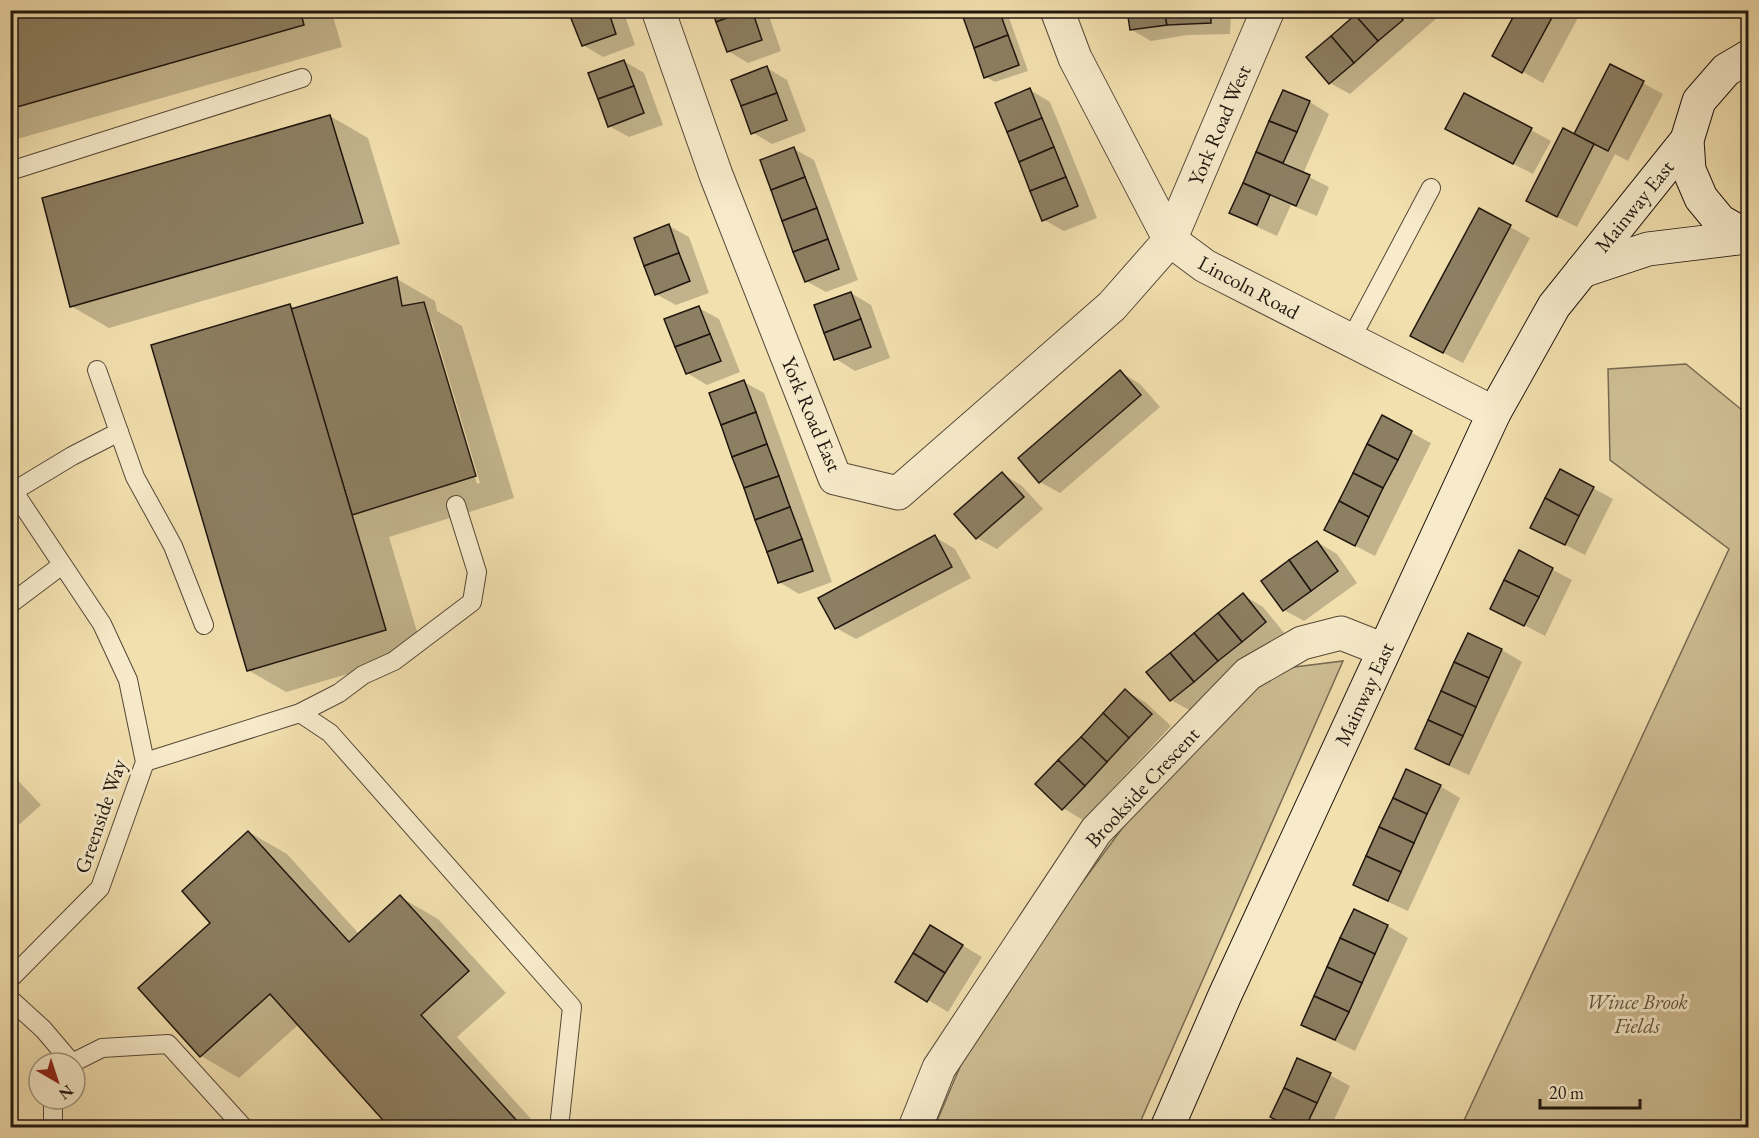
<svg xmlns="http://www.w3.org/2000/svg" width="1759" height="1138" viewBox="0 0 1759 1138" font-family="'EB Garamond',serif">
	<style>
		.green { fill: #cfbe94; stroke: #776a52; stroke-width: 1.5 }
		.shadow { fill: #0003; fill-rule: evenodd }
		.building { fill: #8d7f62; stroke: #1f160f; stroke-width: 1.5 }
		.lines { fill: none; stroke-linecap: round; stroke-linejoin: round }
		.lane-casing { stroke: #544837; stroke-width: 20 }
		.street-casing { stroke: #544837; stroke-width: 35 }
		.secondary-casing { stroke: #1f160f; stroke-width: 35 }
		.lane { stroke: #f7ebcb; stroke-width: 18 }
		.street { stroke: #f7ebcb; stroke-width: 33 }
		.secondary { stroke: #f7ebcb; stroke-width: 33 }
		.labels { text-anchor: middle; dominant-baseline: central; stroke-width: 6; stroke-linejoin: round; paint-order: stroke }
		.street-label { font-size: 21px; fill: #1f160f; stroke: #f7ebcb }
		.park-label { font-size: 21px; font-style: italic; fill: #5d513e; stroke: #f7ebcb }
	</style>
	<rect width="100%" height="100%" fill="#f3e0af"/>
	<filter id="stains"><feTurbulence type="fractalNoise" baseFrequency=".00333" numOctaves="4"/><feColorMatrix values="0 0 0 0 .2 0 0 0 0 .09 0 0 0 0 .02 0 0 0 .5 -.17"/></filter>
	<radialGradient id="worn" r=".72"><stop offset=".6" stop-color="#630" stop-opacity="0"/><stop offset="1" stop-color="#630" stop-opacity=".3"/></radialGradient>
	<g class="green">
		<polygon points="1686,364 1748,415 1748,1127 1461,1127 1729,549 1610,460 1608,369"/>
		<polygon points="1343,661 1138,1127 934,1128 979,1022 1149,792 1270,670"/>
	</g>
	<g class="shadow">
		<polygon points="10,10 331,10 342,47 10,141"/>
		<polygon points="570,10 623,10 635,45 603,57 583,45"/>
		<polygon points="714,10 767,10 781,51 748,63 728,51"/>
		<polygon points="986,10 1004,10 1007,12 1028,71 995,82 986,77"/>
		<polygon points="1129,10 1231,10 1230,34 1187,35 1151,41 1132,30"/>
		<polygon points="1363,10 1446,10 1350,94 1330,83"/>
		<polygon points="1519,10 1573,10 1580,14 1543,83 1514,67"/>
		<polygon points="624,61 644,73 663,125 629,137 609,126"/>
		<polygon points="1611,66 1663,94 1628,161 1615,154 1577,227 1547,212 1575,136"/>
		<polygon points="767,68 787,80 806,131 772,144 752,132"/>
		<polygon points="1030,90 1050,102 1097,218 1064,231 1044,220"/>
		<polygon points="1284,91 1310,102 1329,114 1303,174 1329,187 1317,216 1291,205 1277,236 1251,224 1231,213"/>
		<polygon points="330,116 368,138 400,244 109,328 71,306"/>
		<polygon points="1531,130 1551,141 1533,174 1467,140"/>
		<polygon points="794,149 814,160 858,280 826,292 806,281"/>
		<polygon points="1479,210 1530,238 1463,363 1432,347"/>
		<polygon points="669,226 689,237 709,293 676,305 656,294"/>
		<path d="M397,279L435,301L437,311L462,326L514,498L389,537L423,652L286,692L248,670L289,305L296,309ZM427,317L432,322L480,483L477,484Z"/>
		<polygon points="851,293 871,305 890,358 855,371 836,359"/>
		<polygon points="699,308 719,319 740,372 707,385 687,373"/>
		<polygon points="1120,372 1140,384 1160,407 1060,493 1040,482"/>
		<polygon points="744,382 764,393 832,582 799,594 779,582"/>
		<polygon points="1382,417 1431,443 1375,556 1346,541"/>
		<polygon points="1003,474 1022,486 1043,509 997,549 977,538"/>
		<polygon points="1593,488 1613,499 1585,555 1552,538"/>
		<polygon points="935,537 955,549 971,578 856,639 836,628"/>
		<polygon points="1317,542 1337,554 1357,583 1304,621 1284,610"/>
		<polygon points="1519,552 1572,580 1545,636 1492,608"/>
		<polygon points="1243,595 1263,607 1285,634 1191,711 1171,700"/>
		<polygon points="1469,635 1502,650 1522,662 1469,775 1436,760 1417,748"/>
		<polygon points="1126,691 1145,702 1171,726 1083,820 1063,808"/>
		<polygon points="10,772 41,805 10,833"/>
		<polygon points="1440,786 1460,798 1408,911 1375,896 1355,884"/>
		<polygon points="249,832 287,854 359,934 400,897 438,919 506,993 457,1037 539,1128 393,1128 299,1024 239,1078 201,1056 212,923"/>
		<polygon points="1355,911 1388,926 1408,938 1355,1051 1322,1035 1302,1024"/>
		<polygon points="950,938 982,957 948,1012 928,1000"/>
		<polygon points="1330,1075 1350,1086 1330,1128 1290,1128 1272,1117"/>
	</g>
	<g class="building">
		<polygon points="10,10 300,10 304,25 10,109"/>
		<polygon points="585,10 608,10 616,34 582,46 570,16"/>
		<polygon points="712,10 749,10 716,22"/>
		<polygon points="749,10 752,10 762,40 727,52 716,22"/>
		<polygon points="982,10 999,10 1008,35 974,48 963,17"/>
		<polygon points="1127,10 1164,10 1167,25 1130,30"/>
		<polygon points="1164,10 1211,10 1211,23 1167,25"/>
		<polygon points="1360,10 1395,10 1403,20 1378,41 1355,15"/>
		<polygon points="1517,10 1556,10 1522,73 1492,56"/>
		<polygon points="1355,15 1378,41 1354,63 1331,36"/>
		<polygon points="1008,35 1019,65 984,78 974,48"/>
		<polygon points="1331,36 1354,63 1329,84 1306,57"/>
		<polygon points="624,60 634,86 598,99 588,73"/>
		<polygon points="1610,64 1644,81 1608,151 1574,134"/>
		<polygon points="767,66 777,93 741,106 731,80"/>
		<polygon points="634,86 644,113 608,127 598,99"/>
		<polygon points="1030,88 1042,118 1007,132 995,103"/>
		<polygon points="1283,90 1310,101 1297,132 1269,121"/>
		<polygon points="777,93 787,120 751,134 741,106"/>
		<polygon points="1464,93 1532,128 1513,164 1445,129"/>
		<polygon points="330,115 363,223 70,307 42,198"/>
		<polygon points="1042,118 1054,147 1019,162 1007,132"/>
		<polygon points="1269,121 1297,132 1283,163 1256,152"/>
		<polygon points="1563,128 1594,144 1557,217 1526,201"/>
		<polygon points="794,147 805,177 771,190 760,160"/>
		<polygon points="1054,147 1066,177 1030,191 1019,162"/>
		<polygon points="1256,152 1310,175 1296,206 1243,183"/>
		<polygon points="805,177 817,208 782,221 771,190"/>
		<polygon points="1066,177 1078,206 1042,221 1030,191"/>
		<polygon points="1243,183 1270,195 1257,225 1229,213"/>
		<polygon points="817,208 828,239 793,252 782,221"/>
		<polygon points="1479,208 1511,225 1443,353 1410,336"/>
		<polygon points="669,224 679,253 644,266 634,238"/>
		<polygon points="828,239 839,269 805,282 793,252"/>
		<polygon points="679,253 690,281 655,295 644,266"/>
		<polygon points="397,277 402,306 424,302 476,476 352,515 291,309"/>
		<polygon points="851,292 861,319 824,333 814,305"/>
		<polygon points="290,304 386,630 247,671 151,345"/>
		<polygon points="699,306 710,334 675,347 664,319"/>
		<polygon points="861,319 871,347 834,360 824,333"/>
		<polygon points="710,334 721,361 686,374 675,347"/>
		<polygon points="1120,370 1141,395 1039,483 1018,458"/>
		<polygon points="744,380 756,412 721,425 709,393"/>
		<polygon points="756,412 767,444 732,457 721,425"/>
		<polygon points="1382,415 1412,431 1398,460 1367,444"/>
		<polygon points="767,444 779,476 744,488 732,457"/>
		<polygon points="1367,444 1398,460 1383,488 1353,473"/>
		<polygon points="1560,469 1594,487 1579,516 1545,498"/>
		<polygon points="1002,472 1024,497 976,539 954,514"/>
		<polygon points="1353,473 1383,488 1369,517 1339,501"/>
		<polygon points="779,476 790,507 755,520 744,488"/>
		<polygon points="1545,498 1579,516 1565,545 1530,528"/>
		<polygon points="1339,501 1369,517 1355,546 1324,530"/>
		<polygon points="790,507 802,539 767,552 755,520"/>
		<polygon points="935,535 952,567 835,629 818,598"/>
		<polygon points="802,539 813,571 778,583 767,552"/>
		<polygon points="1317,541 1338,571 1311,591 1289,560"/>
		<polygon points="1519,550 1553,568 1539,597 1504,580"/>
		<polygon points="1289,560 1311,591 1283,611 1261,581"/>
		<polygon points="1504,580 1539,597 1524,626 1490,609"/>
		<polygon points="1243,593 1266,622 1242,642 1218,613"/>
		<polygon points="1218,613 1242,642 1218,661 1194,633"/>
		<polygon points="1194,633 1218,661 1194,682 1170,653"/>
		<polygon points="1468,633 1502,649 1489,678 1454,662"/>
		<polygon points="1170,653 1194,682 1170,701 1146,672"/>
		<polygon points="1454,662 1489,678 1476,707 1441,691"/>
		<polygon points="1125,689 1152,714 1129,738 1103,713"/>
		<polygon points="1441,691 1476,707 1463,736 1428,720"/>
		<polygon points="1103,713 1129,738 1107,762 1081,737"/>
		<polygon points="1428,720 1463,736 1449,765 1415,749"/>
		<polygon points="1081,737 1107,762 1085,786 1058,760"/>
		<polygon points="1058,760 1085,786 1062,810 1035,784"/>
		<polygon points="1406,769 1441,785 1427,814 1393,798"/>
		<polygon points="1393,798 1427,814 1414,843 1379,827"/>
		<polygon points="1379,827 1414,843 1401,872 1366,856"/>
		<polygon points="248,831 349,942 400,895 469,971 421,1015 518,1122 512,1128 390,1128 270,994 200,1057 138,988 210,923 182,891"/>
		<polygon points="1366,856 1401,872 1388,901 1353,885"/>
		<polygon points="1354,909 1388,925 1375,954 1340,938"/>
		<polygon points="930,925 963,945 945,973 913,953"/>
		<polygon points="1340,938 1375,954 1362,983 1327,967"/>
		<polygon points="913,953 945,973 927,1002 895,982"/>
		<polygon points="1327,967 1362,983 1349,1012 1314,996"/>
		<polygon points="1314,996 1349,1012 1335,1040 1301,1025"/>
		<polygon points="1297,1058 1331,1073 1317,1103 1284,1088"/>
		<polygon points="1284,1088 1317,1103 1305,1128 1292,1128 1270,1117"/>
	</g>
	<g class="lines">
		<g class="lane-casing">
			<g id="lane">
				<polyline points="10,171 302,78"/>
				<polyline points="1351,339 1431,188"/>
				<polyline points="97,370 119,432"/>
				<polyline points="10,486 102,624 128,680 145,762 100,888 10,979"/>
				<polyline points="14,491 72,456 119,432 135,477 173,546 204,625"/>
				<polyline points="10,604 62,565"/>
				<polyline points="300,713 330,733 572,1007 559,1128"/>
				<polyline points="145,762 300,713 339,693 363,675 394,661 472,602 477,572 456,505"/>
				<polyline points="10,999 43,1029 72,1063 102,1048 168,1044 244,1128"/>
				<polyline points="53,1128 53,1104 56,1099"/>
			</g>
		</g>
		<g class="street-casing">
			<g id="street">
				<polyline points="658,10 716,175 835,478 898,493 1112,306 1170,240 1268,10"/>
				<polyline points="1057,10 1075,58 1170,240 1205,266 1494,413"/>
				<polyline points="915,1128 939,1068 1096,831 1248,674 1302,643 1341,633 1384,650"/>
			</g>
		</g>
		<g class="secondary-casing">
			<g id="secondary">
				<polyline points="1748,57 1726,70 1699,101 1687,140 1689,170 1701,198 1720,221 1748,237"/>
				<polyline points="1582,271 1648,249 1747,237"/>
				<polyline points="1167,1128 1225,995 1494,413 1554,306 1687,140"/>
			</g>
		</g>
		<use href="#lane" class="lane"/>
		<use href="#street" class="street"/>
		<use href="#secondary" class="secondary"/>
	</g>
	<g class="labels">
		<g class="street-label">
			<text transform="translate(1219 125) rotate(-67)">York Road West</text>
			<text transform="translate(1634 206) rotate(-51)">Mainway East</text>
			<text transform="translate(1249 287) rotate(28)">Lincoln Road</text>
			<text transform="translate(812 414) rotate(67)">York Road East</text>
			<text transform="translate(1364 694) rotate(-65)">Mainway East</text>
			<text transform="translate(1142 787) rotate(-47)">Brookside Crescent</text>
			<text transform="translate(100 816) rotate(-71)">Greenside Way</text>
		</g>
		<g class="park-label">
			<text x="1637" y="1001">Wince Brook<tspan x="1637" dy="24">Fields</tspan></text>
		</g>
	</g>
	<rect width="1759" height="1138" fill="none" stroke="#f3e0af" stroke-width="36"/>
	<rect x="12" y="12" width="1735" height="1114" fill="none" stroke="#1f160f" stroke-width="3"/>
	<rect x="18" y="18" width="1723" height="1102" fill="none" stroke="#1f160f" stroke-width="1.5"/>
	<g transform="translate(57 1081) rotate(141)"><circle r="28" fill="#f7ebcb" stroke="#a19680" stroke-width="1.5"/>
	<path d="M0-4.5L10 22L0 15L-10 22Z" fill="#8f2418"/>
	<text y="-9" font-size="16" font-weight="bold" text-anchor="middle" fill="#1f160f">N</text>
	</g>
	<path d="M1540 1099v9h100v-9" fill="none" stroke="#1f160f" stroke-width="3"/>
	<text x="1549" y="1099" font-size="18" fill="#1f160f" stroke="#f7ebcb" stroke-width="4.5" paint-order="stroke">20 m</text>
	<rect width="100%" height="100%" filter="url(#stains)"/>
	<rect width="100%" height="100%" fill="url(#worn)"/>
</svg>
